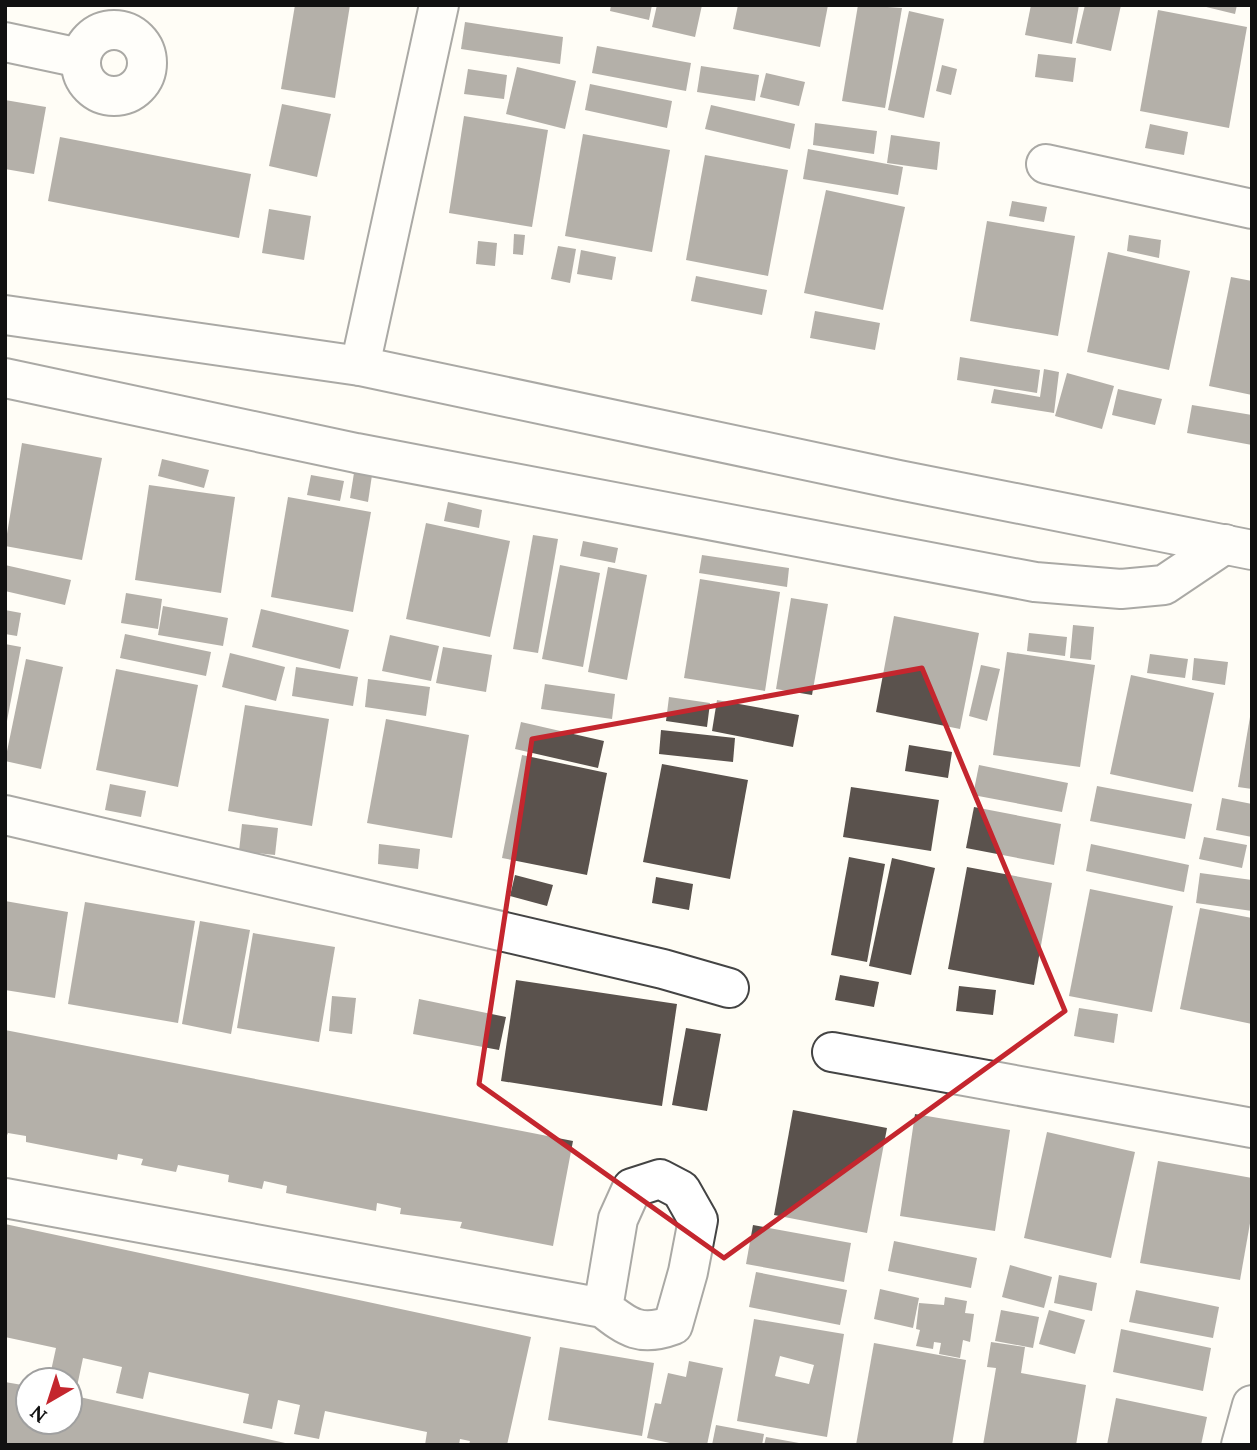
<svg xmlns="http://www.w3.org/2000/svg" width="1257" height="1450" viewBox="0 0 1257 1450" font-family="Lora,serif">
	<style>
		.building { fill: #5a524d; fill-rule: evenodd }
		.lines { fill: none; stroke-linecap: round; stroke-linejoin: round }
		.minor-casing { stroke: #444; stroke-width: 42 }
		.minor { stroke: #fff; stroke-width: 38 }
		.marked { fill: none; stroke: #c4262e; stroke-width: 5; stroke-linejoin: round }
	</style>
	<rect width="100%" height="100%" fill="#fffdf5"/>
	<g class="building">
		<polygon points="295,5 350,5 335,98 281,89"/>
		<polygon points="611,5 652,5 649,20 610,11"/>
		<polygon points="657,5 702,5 695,37 652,27"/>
		<polygon points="738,5 828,5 820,47 733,29"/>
		<polygon points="858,5 902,8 885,108 842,101"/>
		<polygon points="1031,5 1079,5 1072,44 1025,35"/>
		<polygon points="1085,5 1121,5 1111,51 1076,43"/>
		<polygon points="1198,5 1237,5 1235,14"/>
		<polygon points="1158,10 1247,27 1229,128 1140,111"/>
		<polygon points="909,11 944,19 924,118 888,110"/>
		<polygon points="465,22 563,37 560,64 461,49"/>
		<polygon points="597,46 691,63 686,91 592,73"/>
		<polygon points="1038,54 1076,58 1073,82 1035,77"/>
		<polygon points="942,65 957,69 951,95 936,91"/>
		<polygon points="701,66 759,75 755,101 697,92"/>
		<polygon points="517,67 576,81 565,129 506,114"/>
		<polygon points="468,69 507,75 504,99 464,94"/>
		<polygon points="766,73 805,82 799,106 760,97"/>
		<polygon points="590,84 672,101 667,128 585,110"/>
		<polygon points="5,100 46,107 34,174 5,169"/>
		<polygon points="282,104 331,114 317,177 269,166"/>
		<polygon points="711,105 795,124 790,149 705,129"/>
		<polygon points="464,116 548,130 532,227 449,213"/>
		<polygon points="815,123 877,131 874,154 813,145"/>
		<polygon points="1150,124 1188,132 1184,155 1145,148"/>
		<polygon points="583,134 670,150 652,252 565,236"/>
		<polygon points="891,135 940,142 937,170 887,163"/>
		<polygon points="60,137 251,174 239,238 48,201"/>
		<polygon points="808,149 903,167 898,195 803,179"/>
		<polygon points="705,155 788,170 768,276 686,260"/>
		<polygon points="826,190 905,207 883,310 804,293"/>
		<polygon points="1012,201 1047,207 1044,222 1009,216"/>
		<polygon points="269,209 311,216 304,260 262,253"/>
		<polygon points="987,221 1075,236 1058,336 970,321"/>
		<polygon points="514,234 525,235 523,255 513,254"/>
		<polygon points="1129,235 1161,240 1159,258 1127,251"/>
		<polygon points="478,241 497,243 495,266 476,264"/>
		<polygon points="558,246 576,249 570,283 551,279"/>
		<polygon points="581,250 616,257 612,280 577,274"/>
		<polygon points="1108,252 1190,271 1169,370 1087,352"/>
		<polygon points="696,276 767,290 762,315 691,301"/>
		<polygon points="1231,277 1252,281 1252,395 1209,386"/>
		<polygon points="815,311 880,323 875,350 810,338"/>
		<polygon points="960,357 1040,370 1037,393 957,380"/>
		<polygon points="1044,369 1059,372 1054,413 991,403 994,389 1040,397"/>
		<polygon points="1067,373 1114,386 1102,429 1055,416"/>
		<polygon points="1118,389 1162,399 1155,425 1112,415"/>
		<polygon points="1192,405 1252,415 1252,445 1187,433"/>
		<polygon points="22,443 102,458 82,560 5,546"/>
		<polygon points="162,459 209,470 204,488 158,476"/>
		<polygon points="354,473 372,475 368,502 350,498"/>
		<polygon points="311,475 344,481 340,501 307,495"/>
		<polygon points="149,485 235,497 221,593 135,580"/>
		<polygon points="288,497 371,512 353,612 271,597"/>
		<polygon points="448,502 482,510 479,528 444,521"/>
		<polygon points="426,523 510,541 490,637 406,619"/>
		<polygon points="533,535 558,539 538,653 513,649"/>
		<polygon points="583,541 618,548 615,563 580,556"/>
		<polygon points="702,555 789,568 787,587 699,573"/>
		<polygon points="5,565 71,580 65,605 5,591"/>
		<polygon points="560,565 600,573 583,667 542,659"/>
		<polygon points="608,567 647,575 627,680 588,672"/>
		<polygon points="700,579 780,592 765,691 684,678"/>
		<polygon points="126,593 162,599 158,629 121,623"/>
		<polygon points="791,598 828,604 812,695 776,689"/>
		<polygon points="163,606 228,618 223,646 158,635"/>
		<polygon points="261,609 349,630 340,669 252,647"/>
		<polygon points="5,610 21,613 17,636 5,634"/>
		<polygon points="894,616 979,633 960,729 876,712"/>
		<polygon points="1073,625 1094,627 1091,660 1070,658"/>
		<polygon points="1029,633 1067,637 1065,656 1027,651"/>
		<polygon points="125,634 211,652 206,676 120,658"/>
		<polygon points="390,635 439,646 431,681 382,671"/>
		<polygon points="5,644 21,647 7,721 5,721"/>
		<polygon points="443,647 492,655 486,692 436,683"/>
		<polygon points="1007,652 1095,665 1080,767 993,755"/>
		<polygon points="230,653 285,667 276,701 222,687"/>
		<polygon points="1150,654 1188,659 1185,678 1147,673"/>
		<polygon points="1194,658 1228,662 1225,685 1192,680"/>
		<polygon points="26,659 63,667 41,769 5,761"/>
		<polygon points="981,665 1000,669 987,721 969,716"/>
		<polygon points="296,667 358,677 353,706 292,696"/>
		<polygon points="116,669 198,685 178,787 96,770"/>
		<polygon points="1131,675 1214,693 1193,792 1110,774"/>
		<polygon points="368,679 430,687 426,716 365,707"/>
		<polygon points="545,684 615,694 612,719 541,709"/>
		<polygon points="669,697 710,703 707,727 666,721"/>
		<polygon points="717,700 799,715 793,747 712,731"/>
		<polygon points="245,705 329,719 312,826 228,811"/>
		<polygon points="1250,717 1252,718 1252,789 1238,787"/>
		<polygon points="386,719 469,735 452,838 367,823"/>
		<polygon points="521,722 604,741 598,768 515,749"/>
		<polygon points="661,730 735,738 733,762 659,754"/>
		<polygon points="909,745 952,752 948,778 905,771"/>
		<polygon points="522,755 607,773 587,875 502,858"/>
		<polygon points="662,764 748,780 730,879 643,862"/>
		<polygon points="979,765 1068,783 1062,812 973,795"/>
		<polygon points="110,784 146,791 141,817 105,810"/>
		<polygon points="1097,786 1192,804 1185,839 1090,821"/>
		<polygon points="851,787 939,800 931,851 843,837"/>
		<polygon points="1222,798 1252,804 1252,837 1216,830"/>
		<polygon points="974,807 1061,824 1054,865 966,848"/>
		<polygon points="242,824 278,828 275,855 239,851"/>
		<polygon points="1204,837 1247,845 1242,868 1199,859"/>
		<polygon points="379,844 420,849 418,869 378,864"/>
		<polygon points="1091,844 1189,865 1184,892 1086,871"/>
		<polygon points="849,857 885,864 867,962 831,955"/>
		<polygon points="892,858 935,868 911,975 869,966"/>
		<polygon points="967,867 1052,883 1034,985 948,969"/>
		<polygon points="1200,873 1252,880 1252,911 1196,903"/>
		<polygon points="515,875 553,885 547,906 510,896"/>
		<polygon points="656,877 693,884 689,910 652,903"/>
		<polygon points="1090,889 1173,906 1152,1012 1069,996"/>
		<polygon points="5,901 68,912 55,998 5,990"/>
		<polygon points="85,902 195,921 178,1023 68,1004"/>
		<polygon points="1200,908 1252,918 1252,1024 1180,1009"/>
		<polygon points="200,921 250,930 231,1034 182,1024"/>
		<polygon points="253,933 335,947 319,1042 237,1028"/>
		<polygon points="840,975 879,982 874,1007 835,1000"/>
		<polygon points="516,980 677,1004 662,1106 501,1081"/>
		<polygon points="959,986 996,990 993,1015 956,1011"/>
		<polygon points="332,996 356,998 352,1034 329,1031"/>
		<polygon points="419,999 506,1017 499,1050 413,1034"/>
		<polygon points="1079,1008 1118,1014 1114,1043 1074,1036"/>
		<polygon points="686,1028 721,1034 707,1111 672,1105"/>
		<polygon points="5,1030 573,1141 553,1246 460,1228 462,1222 400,1214 401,1208 377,1203 376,1211 286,1193 287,1186 264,1181 262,1189 228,1182 229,1175 178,1165 176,1172 141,1165 143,1159 118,1154 117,1160 26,1142 26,1136 8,1133 5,1140"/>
		<polygon points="793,1110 887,1128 867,1233 774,1215"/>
		<polygon points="915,1114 1010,1130 995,1231 900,1216"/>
		<polygon points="1047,1132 1135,1152 1111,1258 1024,1238"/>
		<polygon points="1158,1161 1252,1178 1252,1212 1240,1280 1140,1263"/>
		<polygon points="5,1224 531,1337 507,1445 469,1445 470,1441 460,1439 459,1445 425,1445 427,1432 325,1411 319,1439 294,1434 300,1405 278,1400 272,1429 243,1423 249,1394 149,1372 143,1399 116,1393 122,1367 83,1358 75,1396 294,1445 5,1445 5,1382 28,1386 28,1422 70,1422 70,1380 49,1380 56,1348 5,1337"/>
		<polygon points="753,1225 851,1243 844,1282 746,1264"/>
		<polygon points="894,1241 977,1258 971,1288 888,1271"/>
		<polygon points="1010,1265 1052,1277 1044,1308 1002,1297"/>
		<polygon points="756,1272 847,1290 840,1325 749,1307"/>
		<polygon points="1059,1275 1097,1283 1092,1311 1054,1303"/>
		<polygon points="880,1289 919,1298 913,1328 874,1319"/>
		<polygon points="1136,1290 1219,1307 1213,1338 1129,1322"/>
		<polygon points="945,1297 967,1301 965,1313 974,1314 970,1342 963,1340 960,1358 939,1354 941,1343 934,1342 933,1349 916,1346 920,1330 916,1329 919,1303 944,1305"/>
		<polygon points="1001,1310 1039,1317 1033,1348 995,1341"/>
		<polygon points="1049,1310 1085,1320 1075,1354 1039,1344"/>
		<path d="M754,1319L844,1334L827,1437L737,1421ZM780,1356L814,1365L809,1384L775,1376Z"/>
		<polygon points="1121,1329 1211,1348 1203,1391 1113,1372"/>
		<polygon points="991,1342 1025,1347 1021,1373 1086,1385 1076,1445 983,1445 996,1368 987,1367"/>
		<polygon points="874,1343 966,1360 952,1445 856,1445"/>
		<polygon points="560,1347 654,1363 642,1436 548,1420"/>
		<polygon points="689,1361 723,1368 707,1445 679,1445 647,1438 655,1403 661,1404 668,1373 686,1377"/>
		<polygon points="1116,1398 1207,1417 1201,1445 1107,1445"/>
		<polygon points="716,1425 764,1434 762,1445 712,1445"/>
		<polygon points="766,1437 799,1443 799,1445 764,1445"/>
	</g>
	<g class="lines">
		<g class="minor-casing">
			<g id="minor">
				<circle cx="114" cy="63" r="33"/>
				<polyline points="5,42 80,58"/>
				<polyline points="1046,164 1252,209"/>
				<polyline points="5,315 360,366 899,480 1252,550"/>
				<polyline points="360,366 439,5"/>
				<polyline points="5,378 356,453 1035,582 1121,589 1164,585 1225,544"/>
				<polyline points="5,815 663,969 729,988"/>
				<polyline points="832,1052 1252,1128"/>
				<path d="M5,1198L603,1308C628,1328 641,1337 673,1325L688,1272L698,1220L681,1190L660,1179L632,1188L618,1219L603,1308"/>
				<polyline points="1241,1445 1252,1405"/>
			</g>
		</g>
		<use href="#minor" class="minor"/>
	</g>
	<path d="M0 0H1257V1450H0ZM922,668L1065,1011L724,1258L479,1084L532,739Z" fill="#fffdf5" fill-opacity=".55" fill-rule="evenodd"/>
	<path class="marked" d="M922,668L1065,1011L724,1258L479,1084L532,739Z"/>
	<rect width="1257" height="1450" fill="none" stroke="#111111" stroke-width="14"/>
	<g transform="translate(49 1401) rotate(219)"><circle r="33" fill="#ffffff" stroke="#a0a0a0" stroke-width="2"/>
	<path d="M0-5L12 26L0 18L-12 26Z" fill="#c4262e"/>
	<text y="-10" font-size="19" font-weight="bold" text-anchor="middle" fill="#111111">N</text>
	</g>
</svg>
